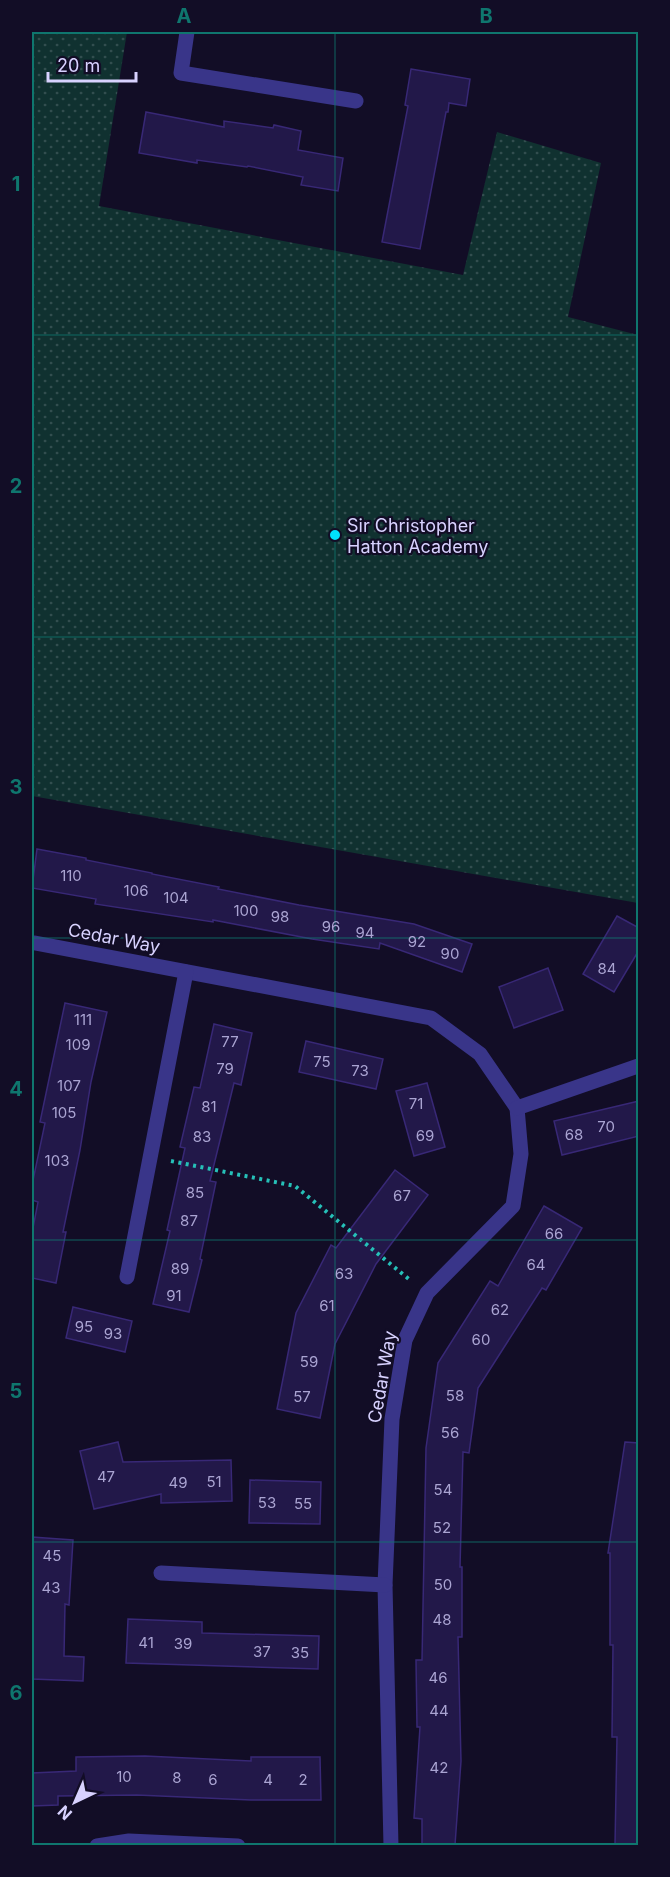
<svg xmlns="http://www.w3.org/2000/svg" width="670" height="1877" viewBox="0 0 670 1877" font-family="Inter,sans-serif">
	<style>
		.park { fill: url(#park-dots) }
		.building { fill: #221849; stroke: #382876; stroke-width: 1.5 }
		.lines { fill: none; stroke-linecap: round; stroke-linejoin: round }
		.path { stroke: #26c0b8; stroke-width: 4; stroke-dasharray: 3 4.5; stroke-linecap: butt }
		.street { stroke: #393589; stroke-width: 15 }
		.grid { fill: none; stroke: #0f766e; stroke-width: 1.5; stroke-opacity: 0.55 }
		.poi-dot { fill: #00e1fd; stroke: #120d26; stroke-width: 2 }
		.labels { text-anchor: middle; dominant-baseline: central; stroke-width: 4.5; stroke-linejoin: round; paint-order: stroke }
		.number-label { font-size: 15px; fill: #aaa4d2 }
		.poi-label { font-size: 18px; fill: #d8d2ff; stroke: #120d26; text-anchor: start }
		.street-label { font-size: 18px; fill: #d8d2ff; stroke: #120d26 }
		.neatline { fill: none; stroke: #0f766e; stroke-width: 2 }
		.grid-label { font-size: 20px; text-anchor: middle; font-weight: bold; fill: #0f766e }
	</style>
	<defs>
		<pattern id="park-dots" width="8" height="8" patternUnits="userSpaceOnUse" patternTransform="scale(1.5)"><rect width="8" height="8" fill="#103130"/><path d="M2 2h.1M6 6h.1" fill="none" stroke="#324e4f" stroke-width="1.8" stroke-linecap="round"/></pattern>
	</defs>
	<rect width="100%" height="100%" fill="#120d26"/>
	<polygon class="park" points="32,32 127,32 99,206 463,275 497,132 601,163 568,317 638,335 638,903 32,796"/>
	<g class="building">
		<polygon points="411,69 470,79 466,106 449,103 448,112 446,112 420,249 382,242 408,106 405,105"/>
		<polygon points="146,112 224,127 224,121 273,128 274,125 301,131 298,150 343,158 338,191 301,185 303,177 248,166 247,167 197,160 197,163 139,153"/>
		<polygon points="37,849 86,858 86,860 152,873 152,874 219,887 218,889 299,905 414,924 472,944 462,972 380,943 379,949 312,939 213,920 213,922 95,904 96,899 32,888"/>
		<polygon points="617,916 639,928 639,950 614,992 583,974"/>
		<polygon points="548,968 563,1010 514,1028 499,987"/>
		<polygon points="65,1003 107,1012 91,1082 80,1150 63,1232 66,1232 56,1283 32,1278 32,1233 38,1202 32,1200 32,1185 45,1123 40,1122"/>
		<polygon points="214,1024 252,1033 241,1085 234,1083 210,1181 216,1182 200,1259 202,1260 189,1312 153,1304 170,1231 167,1230 185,1148 180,1147 194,1087 200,1088"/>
		<polygon points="306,1041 383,1059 376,1089 299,1072"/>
		<polygon points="427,1083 445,1147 414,1156 396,1091"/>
		<polygon points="639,1101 639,1136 562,1155 554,1121"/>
		<polygon points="395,1170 428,1195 376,1264 335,1344 320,1418 277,1409 296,1313 331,1245 336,1248"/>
		<polygon points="544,1206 582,1228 546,1290 542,1288 478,1388 469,1453 463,1452 460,1567 462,1567 462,1637 458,1637 461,1761 455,1845 422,1845 422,1819 414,1818 420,1727 417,1727 416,1660 422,1660 426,1448 438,1363 490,1281 498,1286"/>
		<polygon points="73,1307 132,1321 125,1352 66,1338"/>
		<polygon points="118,1442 123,1462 231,1460 232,1501 161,1503 161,1494 94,1509 80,1451"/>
		<polygon points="625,1442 639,1443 639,1845 615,1845 617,1737 612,1737 613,1645 610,1645 610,1553 608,1553"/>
		<polygon points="250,1480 321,1482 320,1524 249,1523"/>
		<polygon points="32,1537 73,1540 69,1605 65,1604 64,1656 84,1657 83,1681 32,1679"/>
		<polygon points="128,1619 202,1622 202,1633 319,1636 318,1669 126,1663"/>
		<polygon points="145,1756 251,1761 251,1757 320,1757 321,1800 251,1800 137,1795 58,1796 58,1805 32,1806 32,1773 76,1771 76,1757"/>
	</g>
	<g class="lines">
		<polyline class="path" points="171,1161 295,1186 410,1280"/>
		<g class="street">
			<polyline points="187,32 181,73 356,101"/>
			<polyline points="35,943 431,1018 480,1054 517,1108 521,1154 513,1206 427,1293 405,1340 392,1419 385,1585 391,1846"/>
			<polyline points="517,1108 638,1066"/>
			<polyline points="127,1277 186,972"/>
			<polyline points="161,1573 385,1585"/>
			<polyline points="97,1846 129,1841 238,1846"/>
		</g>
	</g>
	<path class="grid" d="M335,32V1846M32,335H638M32,637H638M32,938H638M32,1240H638M32,1542H638"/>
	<circle class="poi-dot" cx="335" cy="535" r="6"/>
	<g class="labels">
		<g class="number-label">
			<text x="71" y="875">110</text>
			<text x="136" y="890">106</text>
			<text x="176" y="897">104</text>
			<text x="246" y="910">100</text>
			<text x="280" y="916">98</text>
			<text x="331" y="926">96</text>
			<text x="365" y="932">94</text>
			<text x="417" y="941">92</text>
			<text x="450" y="953">90</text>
			<text x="607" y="968">84</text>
			<text x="83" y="1019">111</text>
			<text x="230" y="1041">77</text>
			<text x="78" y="1044">109</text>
			<text x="322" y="1061">75</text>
			<text x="225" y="1068">79</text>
			<text x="360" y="1070">73</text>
			<text x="69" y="1085">107</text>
			<text x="416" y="1103">71</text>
			<text x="209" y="1106">81</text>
			<text x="64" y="1112">105</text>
			<text x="606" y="1126">70</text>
			<text x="574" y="1134">68</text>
			<text x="425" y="1135">69</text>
			<text x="202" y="1136">83</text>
			<text x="57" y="1160">103</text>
			<text x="195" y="1192">85</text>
			<text x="402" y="1195">67</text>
			<text x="189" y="1220">87</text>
			<text x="554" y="1233">66</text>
			<text x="536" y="1264">64</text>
			<text x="180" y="1268">89</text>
			<text x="344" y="1273">63</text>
			<text x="174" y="1295">91</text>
			<text x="327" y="1305">61</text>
			<text x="500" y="1309">62</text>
			<text x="84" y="1326">95</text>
			<text x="113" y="1333">93</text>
			<text x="481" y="1339">60</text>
			<text x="309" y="1361">59</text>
			<text x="455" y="1395">58</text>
			<text x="302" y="1396">57</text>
			<text x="450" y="1432">56</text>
			<text x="106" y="1476">47</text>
			<text x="214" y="1481">51</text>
			<text x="178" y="1482">49</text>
			<text x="443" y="1489">54</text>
			<text x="267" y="1502">53</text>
			<text x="303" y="1503">55</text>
			<text x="442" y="1527">52</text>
			<text x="52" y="1555">45</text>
			<text x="443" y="1584">50</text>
			<text x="51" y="1587">43</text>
			<text x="442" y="1619">48</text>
			<text x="146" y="1642">41</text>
			<text x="183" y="1643">39</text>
			<text x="262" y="1651">37</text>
			<text x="300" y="1652">35</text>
			<text x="438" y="1677">46</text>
			<text x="439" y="1710">44</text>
			<text x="439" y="1767">42</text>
			<text x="124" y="1776">10</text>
			<text x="177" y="1777">8</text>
			<text x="213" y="1779">6</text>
			<text x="268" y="1779">4</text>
			<text x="303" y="1779">2</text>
		</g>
		<g class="poi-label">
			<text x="347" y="525">Sir Christopher<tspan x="347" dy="21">Hatton Academy</tspan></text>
		</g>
		<g class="street-label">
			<text transform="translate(114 938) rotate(11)">Cedar Way</text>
			<text transform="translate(382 1377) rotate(-80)">Cedar Way</text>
		</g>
	</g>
	<rect width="670" height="1877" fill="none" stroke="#120d26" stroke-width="66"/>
	<g transform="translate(75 1802) rotate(224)" stroke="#120d26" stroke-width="4.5" paint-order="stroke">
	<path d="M0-4.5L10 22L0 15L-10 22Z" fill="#d8d2ff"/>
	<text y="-9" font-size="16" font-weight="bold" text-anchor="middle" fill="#d8d2ff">N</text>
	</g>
	<path d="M48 72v9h88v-9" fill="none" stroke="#d8d2ff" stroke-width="3"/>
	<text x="57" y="72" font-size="18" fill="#d8d2ff" stroke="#120d26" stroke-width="4.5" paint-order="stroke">20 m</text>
	<rect x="33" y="33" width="604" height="1811" class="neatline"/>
	<g class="grid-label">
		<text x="184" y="23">A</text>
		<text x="486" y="23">B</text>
		<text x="16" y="191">1</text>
		<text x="16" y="493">2</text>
		<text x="16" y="794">3</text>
		<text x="16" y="1096">4</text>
		<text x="16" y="1398">5</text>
		<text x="16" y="1700">6</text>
	</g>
</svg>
